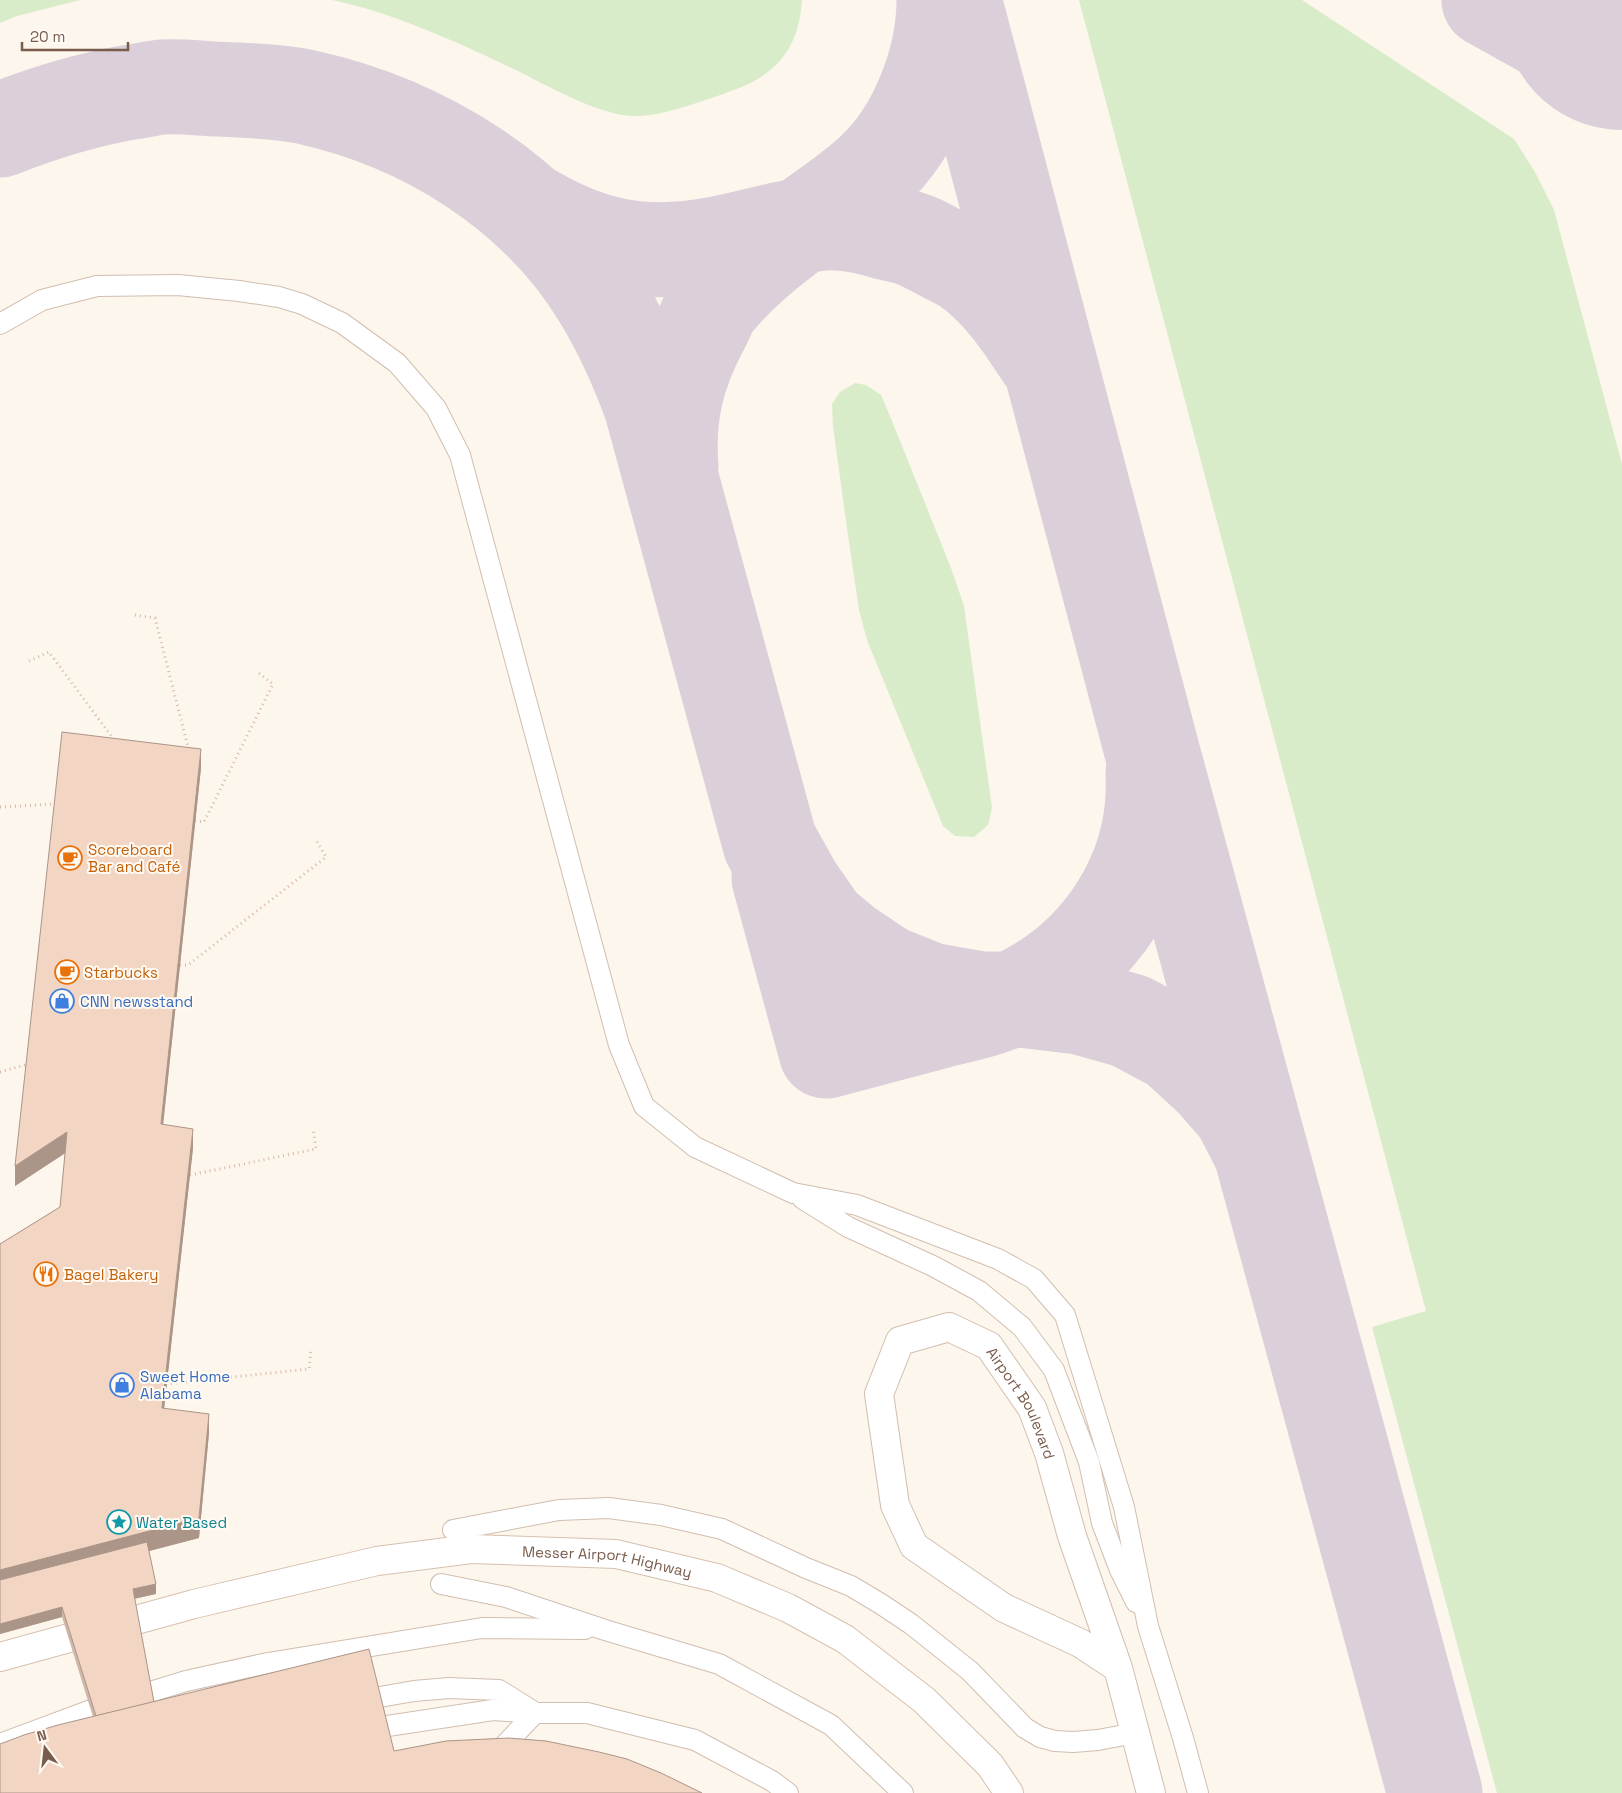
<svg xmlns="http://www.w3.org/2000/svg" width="1622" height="1793" viewBox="0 0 1622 1793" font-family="'Space Grotesk',sans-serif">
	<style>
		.green { fill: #d8ecc9 }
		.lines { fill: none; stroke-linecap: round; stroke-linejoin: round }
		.taxiway { stroke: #dbcfda; stroke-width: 95 }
		.runway { stroke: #dbcfda; stroke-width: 238 }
		.lane-casing { stroke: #d1beb0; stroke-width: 22 }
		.street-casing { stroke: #d1beb0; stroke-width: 30 }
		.secondary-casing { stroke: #d6c0b0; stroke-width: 30 }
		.path { stroke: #d9b8a5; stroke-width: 3; stroke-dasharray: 1 4; stroke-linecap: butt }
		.lane { stroke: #fff; stroke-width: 20 }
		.street { stroke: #fff; stroke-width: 28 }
		.secondary { stroke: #fff; stroke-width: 28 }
		.wall { fill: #d1b7a8 }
		.shaded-wall { fill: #aa9588 }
		.building { fill: #f3d5c3; stroke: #aa9588 }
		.labels { text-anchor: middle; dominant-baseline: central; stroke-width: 4; stroke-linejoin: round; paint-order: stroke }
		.food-label { font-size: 15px; fill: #c56008; stroke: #fffaf3; text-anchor: start }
		.shop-label { font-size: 15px; fill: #366cbe; stroke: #fffaf3; text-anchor: start }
		.street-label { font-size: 15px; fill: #7a5c4d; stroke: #fffaf3 }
		.culture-label { font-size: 15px; fill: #0d838f; stroke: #fffaf3; text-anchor: start }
	</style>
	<rect width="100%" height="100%" fill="#fdf6ec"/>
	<g class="green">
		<polygon points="0,0 80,0 17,16 0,23"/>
		<path d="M332,0H802C799,47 778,74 734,90C708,99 662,117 635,116C600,116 548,86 516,70C459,43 394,13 332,0Z"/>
		<polygon points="1079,0 1302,0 1514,139 1535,172 1554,210 1622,464 1622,1793 1497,1793 1372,1327 1426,1311"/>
		<polygon points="855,383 866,385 881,395 892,421 951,568 964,606 992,808 988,825 974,837 955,836 943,826 867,640 859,610 846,521 833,426 832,404 840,392"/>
	</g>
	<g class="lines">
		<g class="taxiway">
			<polyline points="954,0 1152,751 1435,1793"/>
			<polyline points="1489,0 1622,74"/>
			<path d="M0,130C43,113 85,100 131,92C141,91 152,88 162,87C179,86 197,88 214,89C243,90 279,91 306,97C424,123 536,192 600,297C621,331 637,367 651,405L770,843L794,886L821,925L845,945L885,972L930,990L981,999H1013L1080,1007L1130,1021L1175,1045L1212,1079L1240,1111L1261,1152"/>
			<path d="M526,208C590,247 644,258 717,244C753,237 788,225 825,223C846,222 868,227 888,233C898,235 908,237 917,241C925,244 933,249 941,253C948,257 957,261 964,265C998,288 1021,322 1043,356"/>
			<path d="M671,466C667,416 677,375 700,331C705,323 708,312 714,304C733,280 758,258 783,239C813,216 845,197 873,171C917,130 944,59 944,0"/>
			<path d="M779,878L826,1051C864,1041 902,1031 939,1021C964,1015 989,1010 1012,999C1100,959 1158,871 1153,773"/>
		</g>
		<polyline class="runway" points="1619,0 1622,11"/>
		<g class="lane-casing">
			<g id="lane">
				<polyline points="0,324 42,300 97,286 178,285 239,291 279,297 302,304 342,323 397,363 436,408 460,455 619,1045 644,1106 695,1147 793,1193 857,1205 998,1259 1034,1279 1065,1315 1124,1507 1148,1626 1183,1738 1198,1793"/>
				<polyline points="803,1199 848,1227 933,1266 979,1291 1022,1327 1054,1370 1089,1462 1102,1523 1120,1570 1136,1602"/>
				<polyline points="453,1530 559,1510 609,1508 661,1515 722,1529 806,1568 851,1586 881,1604 911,1624 970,1671 1025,1728 1040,1737 1055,1741 1073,1742 1098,1740 1135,1733"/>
				<polyline points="441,1584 506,1597 605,1630 719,1664 831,1725 903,1793"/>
				<polyline points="150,1692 186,1681 268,1663 482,1628 585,1629"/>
				<polyline points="374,1698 414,1691 449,1688 499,1690 534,1712"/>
				<polyline points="381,1727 493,1710 535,1713 587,1713 695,1740 772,1781 788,1793"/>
				<polyline points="0,1744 91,1710"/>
				<polyline points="488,1750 501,1749 535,1713"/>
			</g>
		</g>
		<g class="street-casing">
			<g id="street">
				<path id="s1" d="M1118,1668L1080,1643L1004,1608L914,1546L895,1505L879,1394L900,1341L949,1327L989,1346L1032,1408L1049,1453L1072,1536L1118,1668L1151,1793"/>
			</g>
		</g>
		<g class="secondary-casing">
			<g id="secondary">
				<path id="s2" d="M136,1620L194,1604L377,1561L471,1549L616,1554L717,1578L788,1608L845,1639L924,1700L990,1765L1009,1793"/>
				<polyline points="0,1657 69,1638"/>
			</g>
		</g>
		<g class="path">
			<polyline points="135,615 155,618 189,751"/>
			<polyline points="29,661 49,652 115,741"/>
			<polyline points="0,807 56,804"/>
			<polyline points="195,821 204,822 273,684 256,671"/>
			<polyline points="180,965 188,965 326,857 316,840"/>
			<polyline points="0,1072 28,1064"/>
			<polyline points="190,1175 316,1149 313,1128"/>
			<polyline points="166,1384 309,1369 311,1349"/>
		</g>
		<use href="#lane" class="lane"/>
		<use href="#street" class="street"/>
		<use href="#secondary" class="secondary"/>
	</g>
	<polygon class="wall" points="201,768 163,1125 193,1148 164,1408 209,1433 199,1538 149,1551 156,1594 134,1599 154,1702 394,1751 93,1717 62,1617 0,1634 0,1244 60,1207 65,1153 15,1186"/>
	<g class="shaded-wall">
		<polygon points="201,749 201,768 161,1144 161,1124"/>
		<polygon points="193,1129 193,1148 162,1428 162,1408"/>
		<polygon points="67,1132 67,1152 15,1186 15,1166"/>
		<polygon points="209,1414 209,1433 199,1538 0,1590 0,1570"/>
		<polygon points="156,1584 156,1594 133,1599 133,1589"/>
		<polygon points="62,1607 62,1617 0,1634 0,1624"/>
	</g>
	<g class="building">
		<polygon points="62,732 201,749 161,1124 193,1129 162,1408 209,1414 199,1518 0,1570 0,1244 60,1207 67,1132 15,1166"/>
		<polygon points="147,1542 156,1584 133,1589 154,1702 96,1716 62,1607 0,1624 0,1580"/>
		<polygon points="369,1649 394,1751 446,1741 508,1738 546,1741 599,1752 627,1759 661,1773 702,1793 0,1793 0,1744 24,1735 58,1725"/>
	</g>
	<defs>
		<g id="cafe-ring" transform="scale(1.25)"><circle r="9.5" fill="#fffaf3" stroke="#e8710a" stroke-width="1.5"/><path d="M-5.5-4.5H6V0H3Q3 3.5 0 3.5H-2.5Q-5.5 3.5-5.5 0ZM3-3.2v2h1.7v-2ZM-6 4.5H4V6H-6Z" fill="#e8710a"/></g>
		<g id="shop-ring" transform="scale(1.25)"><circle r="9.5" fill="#fffaf3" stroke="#3f7fe0" stroke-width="1.5"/><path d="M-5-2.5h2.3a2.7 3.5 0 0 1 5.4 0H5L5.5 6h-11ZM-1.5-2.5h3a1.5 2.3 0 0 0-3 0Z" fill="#3f7fe0"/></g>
		<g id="restaurant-ring" transform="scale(1.25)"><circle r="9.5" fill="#fffaf3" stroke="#e8710a" stroke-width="1.5"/><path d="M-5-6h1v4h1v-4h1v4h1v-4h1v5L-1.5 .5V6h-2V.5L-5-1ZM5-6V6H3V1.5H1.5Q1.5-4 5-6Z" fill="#e8710a"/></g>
		<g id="sight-ring" transform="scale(1.25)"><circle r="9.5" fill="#fffaf3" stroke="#0f9aa8" stroke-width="1.5"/><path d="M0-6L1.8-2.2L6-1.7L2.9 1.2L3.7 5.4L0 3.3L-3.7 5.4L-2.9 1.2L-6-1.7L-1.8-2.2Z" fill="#0f9aa8"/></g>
	</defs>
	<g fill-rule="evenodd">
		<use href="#cafe-ring" x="70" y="858"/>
		<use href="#cafe-ring" x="67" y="972"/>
		<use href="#shop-ring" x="62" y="1001"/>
		<use href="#restaurant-ring" x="46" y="1274"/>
		<use href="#shop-ring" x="122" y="1385"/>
		<use href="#sight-ring" x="119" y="1522"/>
	</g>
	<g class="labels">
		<g class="food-label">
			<text x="88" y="849">Scoreboard<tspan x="88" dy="17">Bar and Café</tspan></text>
			<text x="84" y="972">Starbucks</text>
			<text x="64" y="1274">Bagel Bakery</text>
		</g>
		<g class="shop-label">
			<text x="80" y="1001">CNN newsstand</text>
			<text x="140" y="1376">Sweet Home<tspan x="140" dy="17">Alabama</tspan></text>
		</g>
		<g class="street-label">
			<text stroke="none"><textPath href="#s1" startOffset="614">Airport Boulevard</textPath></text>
			<text stroke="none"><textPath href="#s2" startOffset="480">Messer Airport Highway</textPath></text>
		</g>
		<g class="culture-label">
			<text x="136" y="1522">Water Based</text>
		</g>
	</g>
	<g transform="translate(45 1748) rotate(345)" stroke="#fffaf3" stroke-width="4" paint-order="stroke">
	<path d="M0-4L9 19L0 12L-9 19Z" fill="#7a5c4d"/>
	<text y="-8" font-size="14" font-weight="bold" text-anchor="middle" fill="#7a5c4d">N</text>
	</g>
	<path d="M22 42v8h106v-8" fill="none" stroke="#7a5c4d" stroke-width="2.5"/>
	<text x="30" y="42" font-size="15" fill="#7a5c4d" stroke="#fffaf3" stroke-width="4" paint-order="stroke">20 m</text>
</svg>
